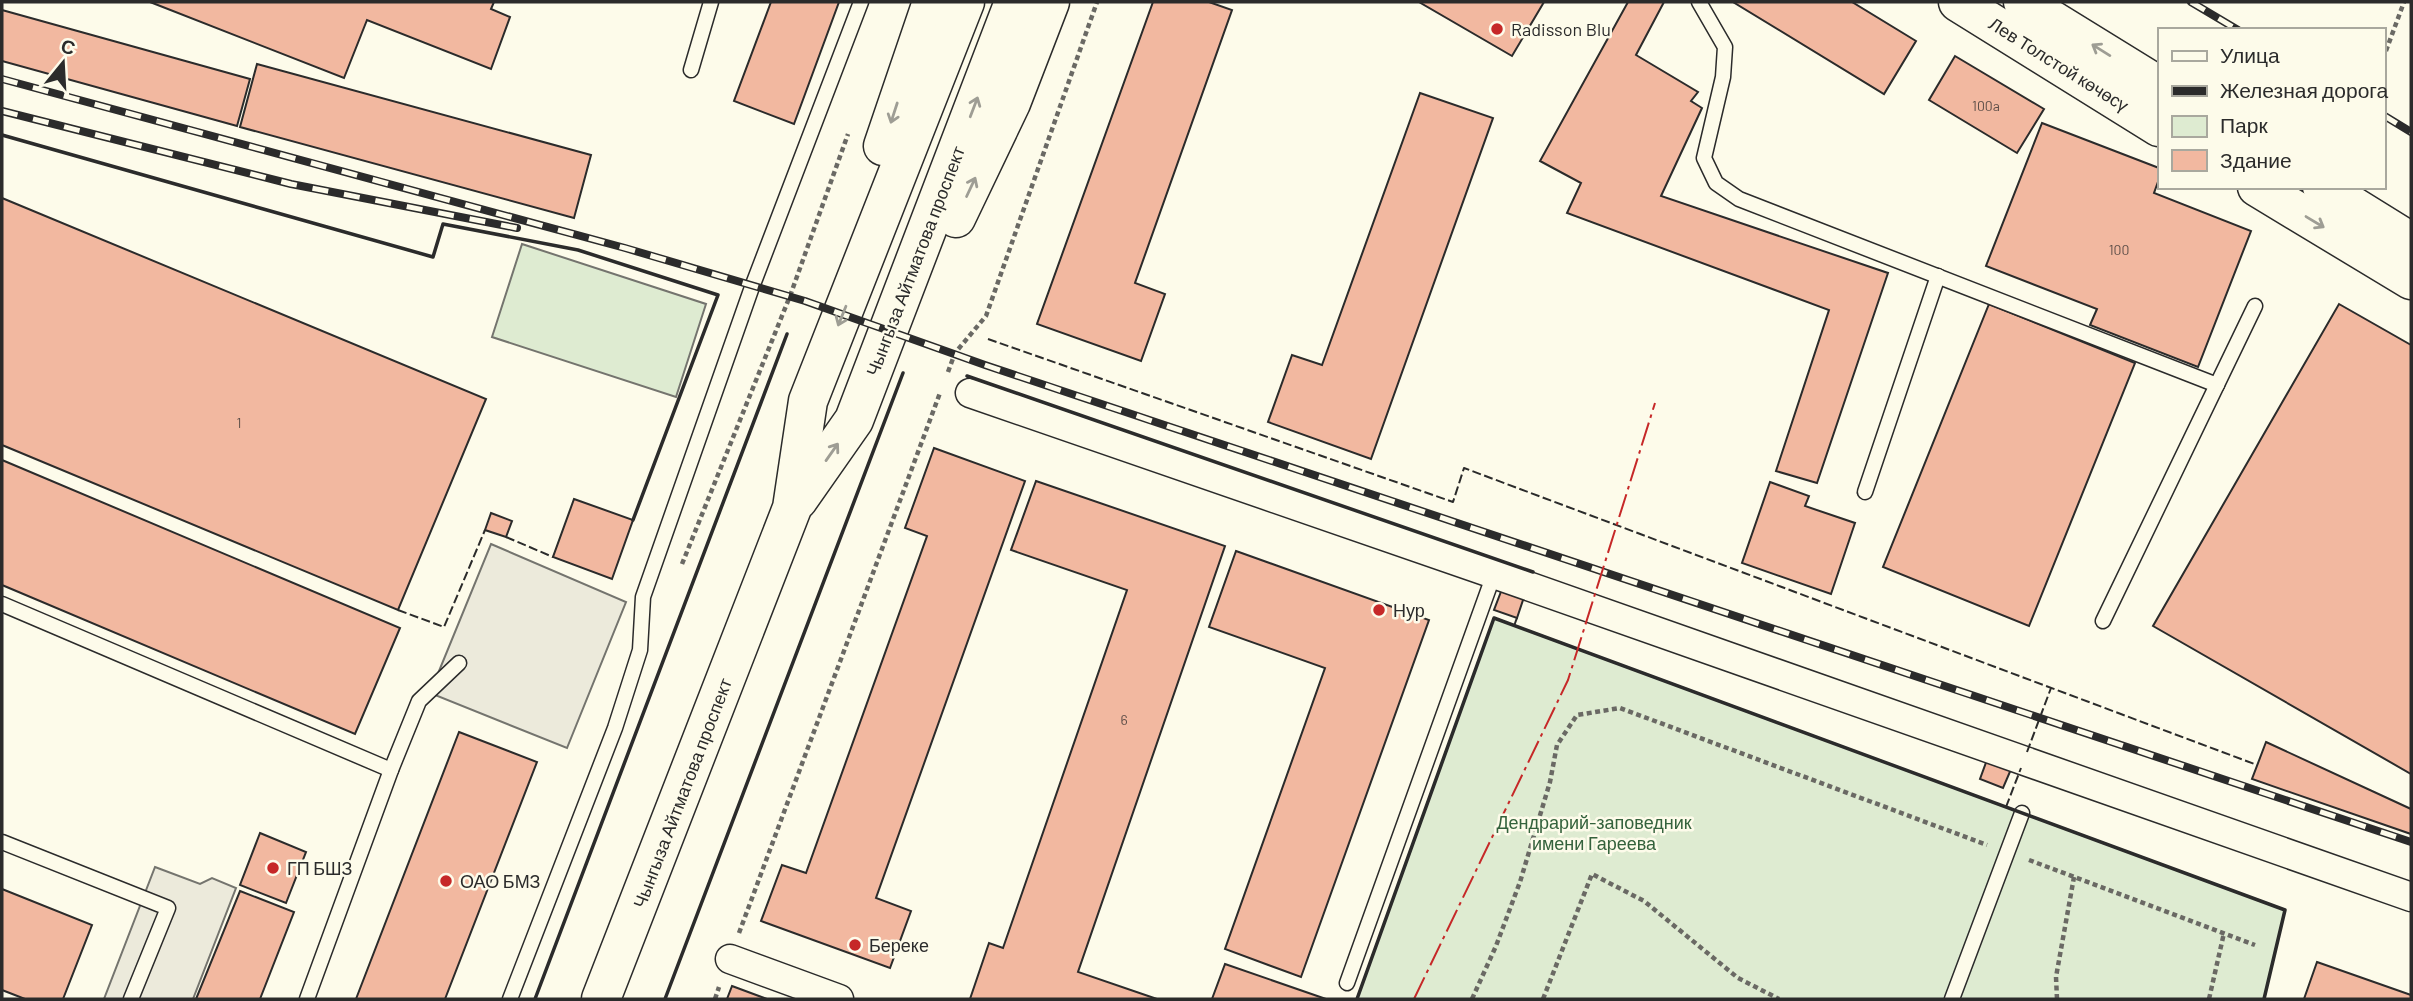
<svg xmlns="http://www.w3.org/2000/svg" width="2413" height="1001" viewBox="0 0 2413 1001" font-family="Barlow,sans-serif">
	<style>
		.green { fill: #deebd1; stroke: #74746e; stroke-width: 2 }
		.parking { fill: #eceadb; stroke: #74746e; stroke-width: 2 }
		.building { fill: #f2b8a0; stroke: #2b2b2b; stroke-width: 2 }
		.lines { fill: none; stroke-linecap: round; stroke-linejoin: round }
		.service-casing { stroke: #2b2b2b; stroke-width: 17 }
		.minor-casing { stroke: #2b2b2b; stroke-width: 31 }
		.primary-casing { stroke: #2b2b2b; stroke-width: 41 }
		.path { stroke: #6a6964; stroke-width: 4.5; stroke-dasharray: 5 3.5; stroke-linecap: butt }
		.service { stroke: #fdfbea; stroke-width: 14 }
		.minor { stroke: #fdfbea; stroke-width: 28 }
		.primary { stroke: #fdfbea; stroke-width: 38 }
		.rail-casing { stroke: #2b2b2b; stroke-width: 8 }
		.rail { stroke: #fdfbea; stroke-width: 5; stroke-dasharray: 16; stroke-linecap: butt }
		.fence { stroke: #2b2b2b; stroke-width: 2; stroke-dasharray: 9 3.5; stroke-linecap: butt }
		.wall { stroke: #2b2b2b; stroke-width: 3.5 }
		.power { stroke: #c62828; stroke-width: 2; stroke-dasharray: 24 5 3.5 5; stroke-linecap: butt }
		.oneway { stroke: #9e9d94 }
		.poi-dot { fill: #c62828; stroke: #fdfbea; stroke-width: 2.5 }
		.labels { text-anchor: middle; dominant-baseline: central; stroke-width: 5; stroke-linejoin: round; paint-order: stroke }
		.number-label { font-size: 14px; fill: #5d4e48 }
		.poi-label { font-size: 18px; fill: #2b2b2b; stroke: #fdfbea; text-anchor: start }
		.street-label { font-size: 18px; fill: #2b2b2b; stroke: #fdfbea }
		.park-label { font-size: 18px; fill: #34623c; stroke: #fdfbea }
	</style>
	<rect width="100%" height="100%" fill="#fdfbea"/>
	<g class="green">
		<polygon points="522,244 706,304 676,397 492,337"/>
		<polygon points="1494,618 2285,910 2264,999 1357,999"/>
	</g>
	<g class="parking">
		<polygon points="491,544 626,602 567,748 430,693"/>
		<polygon points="155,867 200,884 212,878 236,888 193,999 104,999"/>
	</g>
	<g class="building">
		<polygon points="150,2 494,2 491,9 510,17 491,69 367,20 344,78"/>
		<polygon points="771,2 839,2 794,124 734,101"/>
		<polygon points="1153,2 1209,2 1232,10 1135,283 1165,294 1141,361 1037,324"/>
		<polygon points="1419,2 1544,2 1512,56"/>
		<polygon points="1628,2 1664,2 1636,55 1698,92 1691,101 1702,108 1661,196 1888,273 1817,483 1776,471 1829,310 1567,213 1581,183 1540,161"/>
		<polygon points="1733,2 1852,2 1916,41 1884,94"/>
		<polygon points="2,10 250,79 237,126 2,61"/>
		<polygon points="1955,56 2044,109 2017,153 1929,100"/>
		<polygon points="257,64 591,155 574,218 240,127"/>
		<polygon points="1420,93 1493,118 1371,459 1268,422 1292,355 1322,365"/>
		<polygon points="2042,123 2159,168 2159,179 2154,193 2251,231 2198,367 2090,325 2097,309 1986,266"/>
		<polygon points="2,198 486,399 398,610 2,445"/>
		<polygon points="1989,304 2135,363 2029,626 1883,567"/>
		<polygon points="2339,304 2411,345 2411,774 2153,626"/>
		<polygon points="934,448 1025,481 876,898 911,911 890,968 761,921 782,865 806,873 927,536 905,528"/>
		<polygon points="2,460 400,628 355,734 2,585"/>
		<polygon points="1036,481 1225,546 1078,972 1157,999 970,999 989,943 1003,948 1127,590 1011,550"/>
		<polygon points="1770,482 1809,496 1805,506 1855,523 1831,594 1742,563"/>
		<polygon points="574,499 633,520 612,579 553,557"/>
		<polygon points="491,513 512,521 506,537 485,530"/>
		<polygon points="1236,551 1429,620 1301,977 1225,949 1325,668 1209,627"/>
		<polygon points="1502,589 1524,597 1517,618 1494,610"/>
		<polygon points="459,732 537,762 445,999 356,999"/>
		<polygon points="2266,742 2411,809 2411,834 2252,779"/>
		<polygon points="1988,757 2012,767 2003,788 1980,779"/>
		<polygon points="260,833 306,852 286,903 240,885"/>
		<polygon points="2,889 92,925 63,999 25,999 2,990"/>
		<polygon points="240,891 294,912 260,999 196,999"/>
		<polygon points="2317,962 2411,995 2411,999 2304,999"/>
		<polygon points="1225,964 1326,999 1212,999"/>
		<polygon points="732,986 767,999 727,999"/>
	</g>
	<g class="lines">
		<g class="service-casing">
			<g id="service">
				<polyline points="1699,2 1725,47 1723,77 1704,158 1716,183 1739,199 2217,385"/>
				<polyline points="691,70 711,2"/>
				<polyline points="1865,492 1938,276"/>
				<polyline points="2,604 391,770"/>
				<polyline points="2103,621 2255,306"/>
				<polyline points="2,842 168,908 131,999"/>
				<polyline points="1347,983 1494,574"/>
				<polyline points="307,999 391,770 419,701 459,663"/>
				<polyline points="510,999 615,728 640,650 643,597 752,287 861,2"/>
				<polyline points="1952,999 2022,813"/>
			</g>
		</g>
		<g class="minor-casing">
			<g id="minor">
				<polyline points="970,393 1494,574 2411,897"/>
				<polyline points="730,959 839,999"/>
			</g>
		</g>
		<g class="primary-casing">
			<g id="primary">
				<polyline points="1958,2 2159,127"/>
				<polyline points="2023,2 2159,86"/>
				<polyline points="883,146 932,2"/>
				<polyline points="2257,187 2411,280"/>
				<polyline points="2322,187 2411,242"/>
				<polyline points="956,218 1011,103 1050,2"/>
				<polyline points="798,500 854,420 1014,2"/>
				<polyline points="601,999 792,508 808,401 965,2"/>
			</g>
		</g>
		<g class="path">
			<polyline points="2383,59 2404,2"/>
			<polyline points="948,372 955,353 986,316 1097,2"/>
			<polyline points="682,564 790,296 848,134"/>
			<polyline points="2029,860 2255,945"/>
			<polyline points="739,933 940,393"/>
			<polyline points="715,999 719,987"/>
			<polyline points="1472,999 1496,946 1520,882 1550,782 1557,745 1577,715 1620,708 1987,845"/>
			<polyline points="1543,999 1592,874 1644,901 1738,978 1779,999"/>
			<polyline points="2057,999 2056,977 2074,877"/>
			<polyline points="2209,999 2224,933"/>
		</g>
		<use href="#service" class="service"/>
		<use href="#minor" class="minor"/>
		<use href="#primary" class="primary"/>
		<g class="rail-casing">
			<g id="rail">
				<polyline points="2191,2 2238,30"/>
				<polyline points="2,79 625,248 805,301 985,365 2411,842"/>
				<polyline points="2,111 291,184 517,228"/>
				<polyline points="2383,115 2411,132"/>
			</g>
		</g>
		<use href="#rail" class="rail"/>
		<g class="fence">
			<polyline points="988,339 1453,502 1464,468 2257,765"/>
			<polyline points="506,537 553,557"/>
			<polyline points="398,610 444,627 485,530"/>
			<polyline points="1514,626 1518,615"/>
			<polyline points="2027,752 2051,688"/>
			<polyline points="2006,807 2021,768"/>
		</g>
		<g class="wall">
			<polyline points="2,135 433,257 443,224 578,250 718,295 633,520"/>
			<polyline points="967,376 1533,572"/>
			<polyline points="535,999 787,334"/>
			<polyline points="665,999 903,373"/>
			<polyline points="1357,999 1494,618 2285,910 2264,999"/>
		</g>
		<polyline class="power" points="1414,999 1568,680 1655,403"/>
	</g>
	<defs><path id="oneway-shaft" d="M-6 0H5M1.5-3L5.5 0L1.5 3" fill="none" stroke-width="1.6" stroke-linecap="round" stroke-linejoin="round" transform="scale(1.75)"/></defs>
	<g class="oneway">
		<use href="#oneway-shaft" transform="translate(2101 50) rotate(-148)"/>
		<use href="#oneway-shaft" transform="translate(974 107) rotate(-69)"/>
		<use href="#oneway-shaft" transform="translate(894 113) rotate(108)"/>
		<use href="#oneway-shaft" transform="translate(971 187) rotate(-65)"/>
		<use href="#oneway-shaft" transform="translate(2315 222) rotate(31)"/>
		<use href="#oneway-shaft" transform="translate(842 316) rotate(112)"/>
		<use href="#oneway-shaft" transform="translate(832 452) rotate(-55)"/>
	</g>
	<g class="poi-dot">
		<circle cx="1497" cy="29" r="7"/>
		<circle cx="1379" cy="610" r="7"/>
		<circle cx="273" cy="868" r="7"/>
		<circle cx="446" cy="881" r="7"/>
		<circle cx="855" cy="945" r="7"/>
	</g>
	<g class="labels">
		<g class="number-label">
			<text x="1986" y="105">100a</text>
			<text x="2119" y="249">100</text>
			<text x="239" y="422">1</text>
			<text x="1124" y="719">6</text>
		</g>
		<g class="poi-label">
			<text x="1511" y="29">Radisson Blu</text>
			<text x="1393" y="610">Нур</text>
			<text x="287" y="868">ГП БШЗ</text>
			<text x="460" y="881">ОАО БМЗ</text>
			<text x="869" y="945">Береке</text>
		</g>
		<g class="street-label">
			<text transform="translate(2059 64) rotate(32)">Лев Толстой көчөсү</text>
			<text transform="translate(915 261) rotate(-69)">Чынгыза Айтматова проспект</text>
			<text transform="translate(682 793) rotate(-69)">Чынгыза Айтматова проспект</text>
		</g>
		<g class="park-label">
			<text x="1594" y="822">Дендрарий-заповедник<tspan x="1594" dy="21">имени Гареева</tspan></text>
		</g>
	</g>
	<rect width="2413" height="1001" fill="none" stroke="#2b2b2b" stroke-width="7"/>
	<rect x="2158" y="28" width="228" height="161" fill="#fdfbea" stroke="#a9a89e" stroke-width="2"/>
	<rect x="2172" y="51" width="35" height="10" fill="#fdfbea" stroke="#a9a89e" stroke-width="2"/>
	<text x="2220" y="63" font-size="21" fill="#2b2b2b">Улица</text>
	<rect x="2172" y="86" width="35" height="10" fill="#2b2b2b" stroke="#a9a89e" stroke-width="2"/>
	<text x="2220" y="98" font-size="21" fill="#2b2b2b">Железная дорога</text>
	<rect x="2172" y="116" width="35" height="21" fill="#deebd1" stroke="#a9a89e" stroke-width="2"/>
	<text x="2220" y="133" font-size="21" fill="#2b2b2b">Парк</text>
	<rect x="2172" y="150" width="35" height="21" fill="#f2b8a0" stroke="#a9a89e" stroke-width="2"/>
	<text x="2220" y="168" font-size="21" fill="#2b2b2b">Здание</text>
	<g transform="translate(63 63) rotate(18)" stroke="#fdfbea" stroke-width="5" paint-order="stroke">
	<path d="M0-5L12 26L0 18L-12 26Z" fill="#2b2b2b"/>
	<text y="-10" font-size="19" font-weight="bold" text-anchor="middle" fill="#2b2b2b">С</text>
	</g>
</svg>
